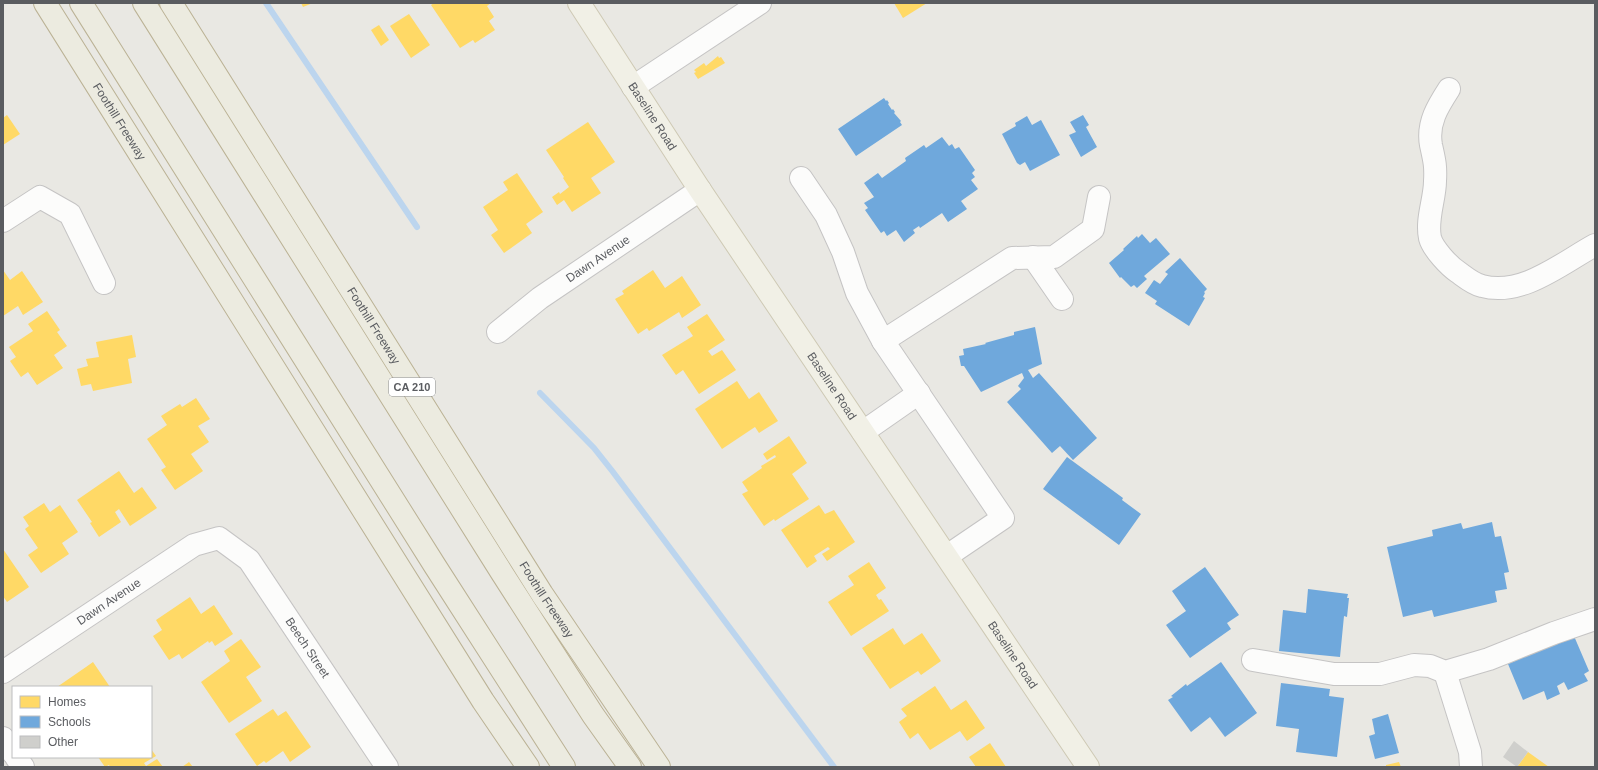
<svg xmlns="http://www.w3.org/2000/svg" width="1598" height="770" viewBox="0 0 1598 770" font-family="Helvetica,sans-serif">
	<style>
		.homes { fill: #ffd966 }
		.schools { fill: #6fa8dc }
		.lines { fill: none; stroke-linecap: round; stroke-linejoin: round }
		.stream { stroke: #bcd5ee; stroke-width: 6 }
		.building { fill: #cfcfcc }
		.minor-casing { stroke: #c5c4c4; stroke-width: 24 }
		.major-casing { stroke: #cec9b4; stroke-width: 24 }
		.highway-casing { stroke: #bbb295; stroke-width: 24 }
		.minor { stroke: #fcfcfb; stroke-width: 22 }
		.major { stroke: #f1f0e6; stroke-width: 22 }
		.highway { stroke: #ecebe0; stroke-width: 22 }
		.labels { text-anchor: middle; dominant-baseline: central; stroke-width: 4; stroke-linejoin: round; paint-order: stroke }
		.shield { fill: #fff; stroke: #8c8d90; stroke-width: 1 }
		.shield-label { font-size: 11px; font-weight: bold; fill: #5a5c60 }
		.street-label { font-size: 12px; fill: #5a5c60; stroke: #fff }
	</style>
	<rect width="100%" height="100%" fill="#e9e8e3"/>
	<g class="homes">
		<polygon points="301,3 313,3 303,7"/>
		<polygon points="434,3 491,3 487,6 494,17 489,21 495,30 475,43 473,40 460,48 431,5"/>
		<polygon points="894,3 927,3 903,18"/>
		<polygon points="409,14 430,45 411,58 390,26"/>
		<polygon points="379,25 389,40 381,46 371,30"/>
		<polygon points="718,56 719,58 721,57 725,63 698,79 694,73 696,72 694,70 704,63 706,66"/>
		<polygon points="7,115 20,134 3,145 3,118"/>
		<polygon points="588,122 615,162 591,178 601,193 572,212 564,200 557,205 552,197 559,192 560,194 569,187 563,178 564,177 546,150"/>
		<polygon points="517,173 543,212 526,224 532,233 504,253 491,235 498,230 483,207 508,190 503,182"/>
		<polygon points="3,270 10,280 22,271 43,302 23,315 18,306 3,316"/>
		<polygon points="653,270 665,288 682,276 701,305 682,318 679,312 649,331 647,328 638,334 615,299 624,294 622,291"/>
		<polygon points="47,311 60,330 57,332 67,346 54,355 63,368 37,385 28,372 21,377 10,361 16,357 9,347 33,331 28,324"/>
		<polygon points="707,314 725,340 708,351 712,356 722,350 736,370 699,394 683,370 676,375 662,355 693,336 687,327"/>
		<polygon points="132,335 136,357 128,359 132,383 93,391 91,384 81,386 77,369 88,366 86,359 99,357 96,342"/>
		<polygon points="737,381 749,399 759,392 778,421 759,433 755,427 722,449 695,409"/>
		<polygon points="196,398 210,419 198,426 209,442 191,454 203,471 175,490 161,470 166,467 147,439 167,425 161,416 180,404 182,407"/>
		<polygon points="789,436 807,463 792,474 809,499 775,521 774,519 764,526 742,494 748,491 742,482 762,468 761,466 776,457 775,455 767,460 763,454"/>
		<polygon points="119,471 134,493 142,487 157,508 130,526 119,509 115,512 121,522 99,537 90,523 92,522 77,500"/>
		<polygon points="44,503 50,512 60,505 78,532 62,543 69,554 41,573 28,555 38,548 25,529 29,526 23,517"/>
		<polygon points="819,505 825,514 834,510 855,542 827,561 822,554 830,549 828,547 814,556 817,561 807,568 781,530"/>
		<polygon points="3,549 29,587 7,602 3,596"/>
		<polygon points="869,562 886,588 876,595 879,600 881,599 889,611 851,636 828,602 854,585 848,576"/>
		<polygon points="190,597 201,614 214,605 233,634 215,646 212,641 209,643 208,641 182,659 179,654 169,660 153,636 162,630 156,620"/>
		<polygon points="893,628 904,645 922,633 941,661 921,675 918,671 890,689 862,648"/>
		<polygon points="241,639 261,667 246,677 262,701 229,723 201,682 230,661 224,651"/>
		<polygon points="93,662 110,687 57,687 86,667"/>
		<polygon points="935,686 951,710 966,700 985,728 967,741 960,731 930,750 918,733 910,739 899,722 907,716 901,709"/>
		<polygon points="273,709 278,716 286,711 311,747 290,762 283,751 266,763 264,761 257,766 235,734"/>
		<polygon points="990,743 1006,767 976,767 969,757"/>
		<polygon points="151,749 156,756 144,763 146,766 157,759 163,767 110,767 109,765 105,767 98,757 151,757"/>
		<polygon points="1528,752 1549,767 1517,767"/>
		<polygon points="189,762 193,767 182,767"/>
		<polygon points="1399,762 1401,767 1386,767 1386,765"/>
	</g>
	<g class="schools">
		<polygon points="884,98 886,101 887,100 889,103 888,104 892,110 893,109 895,112 894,113 901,121 900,122 902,125 856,156 838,129"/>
		<polygon points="1083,115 1089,125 1086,127 1097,147 1081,157 1069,135 1076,132 1070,122"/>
		<polygon points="1027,116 1032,125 1041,120 1060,155 1030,171 1025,162 1020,165 1017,163 1002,134 1016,126 1015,123"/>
		<polygon points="942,137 949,146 952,144 955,149 959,147 975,170 972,173 975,177 971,180 978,189 961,201 967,209 948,222 942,213 920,228 919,226 913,230 915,233 904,242 896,230 887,236 884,231 881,233 865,210 868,208 864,203 874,197 864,183 878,173 882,178 906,161 905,158 924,145 926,148"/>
		<polygon points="1142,234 1150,243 1156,238 1170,254 1144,276 1147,279 1137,288 1134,285 1131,287 1121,277 1120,278 1109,263 1124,250 1123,249 1137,236 1138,238"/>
		<polygon points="1180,258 1207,289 1204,292 1205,293 1203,297 1205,298 1189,326 1155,304 1157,301 1145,293 1154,280 1160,284 1168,274 1165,272"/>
		<polygon points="1035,327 1042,364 1028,370 1033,378 1039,373 1097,438 1073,460 1060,446 1052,453 1007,402 1021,389 1018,386 1024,378 1022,373 981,392 964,366 961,366 959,356 964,355 963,349 986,344 985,343 1014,335 1014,332"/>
		<polygon points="1067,457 1123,498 1122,500 1141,514 1119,545 1043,489"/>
		<polygon points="1492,522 1495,537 1501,536 1509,572 1504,573 1507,589 1495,591 1497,602 1434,617 1432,610 1403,617 1387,547 1433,536 1432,530 1461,523 1463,529"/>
		<polygon points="1205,567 1239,615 1227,623 1231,629 1190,658 1166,625 1186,611 1172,591"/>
		<polygon points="1308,589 1348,594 1347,598 1349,598 1347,617 1344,616 1340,657 1279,651 1283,610 1306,613"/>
		<polygon points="1574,636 1589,671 1584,674 1588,681 1568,690 1564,682 1557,686 1560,694 1547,700 1544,691 1523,700 1508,664"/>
		<polygon points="1221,662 1257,713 1225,737 1210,717 1191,732 1168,700 1173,697 1171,696 1186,684 1187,686"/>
		<polygon points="1281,683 1330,689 1329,696 1344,698 1337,757 1296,752 1299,729 1276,726"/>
		<polygon points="1388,714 1399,753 1375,759 1369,736 1375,734 1372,719"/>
	</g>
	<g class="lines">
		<g class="stream">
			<polyline points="266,3 417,227"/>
			<polyline points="540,393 594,448 613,472 834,767"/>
		</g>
	</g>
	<polygon class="building" points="1514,741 1528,752 1517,767 1503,757"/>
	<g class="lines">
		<g class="minor-casing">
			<g id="minor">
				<polyline points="633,87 760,3"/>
				<path d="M1449,89C1438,106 1427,123 1431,145C1434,159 1436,165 1435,181C1435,199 1426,219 1430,238C1433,249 1449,266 1458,272C1465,277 1473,284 1482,286C1522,297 1562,263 1595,245"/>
				<polyline points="801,178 826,215 843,252 857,293 883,341"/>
				<polyline points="3,221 40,197 70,214 104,283"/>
				<polyline points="1033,257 1062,299"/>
				<path id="s1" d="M498,332L540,298L700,190"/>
				<polyline points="863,432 919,393"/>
				<polyline points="947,556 1003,518 883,341 1012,258 1054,257 1093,229 1099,197"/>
				<polyline points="1253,660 1334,674 1380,674 1414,665 1430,666 1445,672 1489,659 1554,633 1595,619"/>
				<path id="s2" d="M3,672L194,545L219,538L249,560L387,767"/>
				<polyline points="1445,672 1470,752 1471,767"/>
				<polyline points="3,738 13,753"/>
				<polyline points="16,757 23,767"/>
			</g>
		</g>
		<g class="major-casing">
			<g id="major">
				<path id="s3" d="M579,3L700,190L1088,767"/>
			</g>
		</g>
		<g class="highway-casing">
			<g id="highway">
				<path id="s4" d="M45,3L483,701L528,767"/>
				<polyline points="81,3 435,566 564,767"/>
				<polyline points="144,3 502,573 593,715 630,767"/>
				<path id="s5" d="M171,3L542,594L659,767"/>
			</g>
		</g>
		<use href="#minor" class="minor"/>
		<use href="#major" class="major"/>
		<use href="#highway" class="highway"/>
	</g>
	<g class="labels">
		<rect class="shield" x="389" y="378" width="46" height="18" rx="3"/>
		<g class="shield-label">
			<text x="412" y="387">CA 210</text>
		</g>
		<g class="street-label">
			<text stroke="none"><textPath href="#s3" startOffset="135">Baseline Road</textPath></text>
			<text stroke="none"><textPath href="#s4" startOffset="140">Foothill Freeway</textPath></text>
			<text stroke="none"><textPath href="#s1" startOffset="124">Dawn Avenue</textPath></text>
			<text stroke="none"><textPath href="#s5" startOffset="381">Foothill Freeway</textPath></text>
			<text stroke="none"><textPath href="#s3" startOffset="459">Baseline Road</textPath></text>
			<text stroke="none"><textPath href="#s5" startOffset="705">Foothill Freeway</textPath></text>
			<text stroke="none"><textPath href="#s2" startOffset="127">Dawn Avenue</textPath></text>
			<text stroke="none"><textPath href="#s2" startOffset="398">Beech Street</textPath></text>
			<text stroke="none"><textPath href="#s3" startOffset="783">Baseline Road</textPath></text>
		</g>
	</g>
	<rect width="1598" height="770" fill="none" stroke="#5a5c60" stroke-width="8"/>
	<rect x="12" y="686" width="140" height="72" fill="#ffffff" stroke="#bdbebf"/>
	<rect x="20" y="696" width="20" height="12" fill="#ffd966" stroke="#bdbebf"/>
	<text x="48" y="706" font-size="12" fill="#5a5c60">Homes</text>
	<rect x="20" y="716" width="20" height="12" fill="#6fa8dc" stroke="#bdbebf"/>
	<text x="48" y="726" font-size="12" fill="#5a5c60">Schools</text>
	<rect x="20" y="736" width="20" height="12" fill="#cfcfcc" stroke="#bdbebf"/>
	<text x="48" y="746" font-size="12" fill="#5a5c60">Other</text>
</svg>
